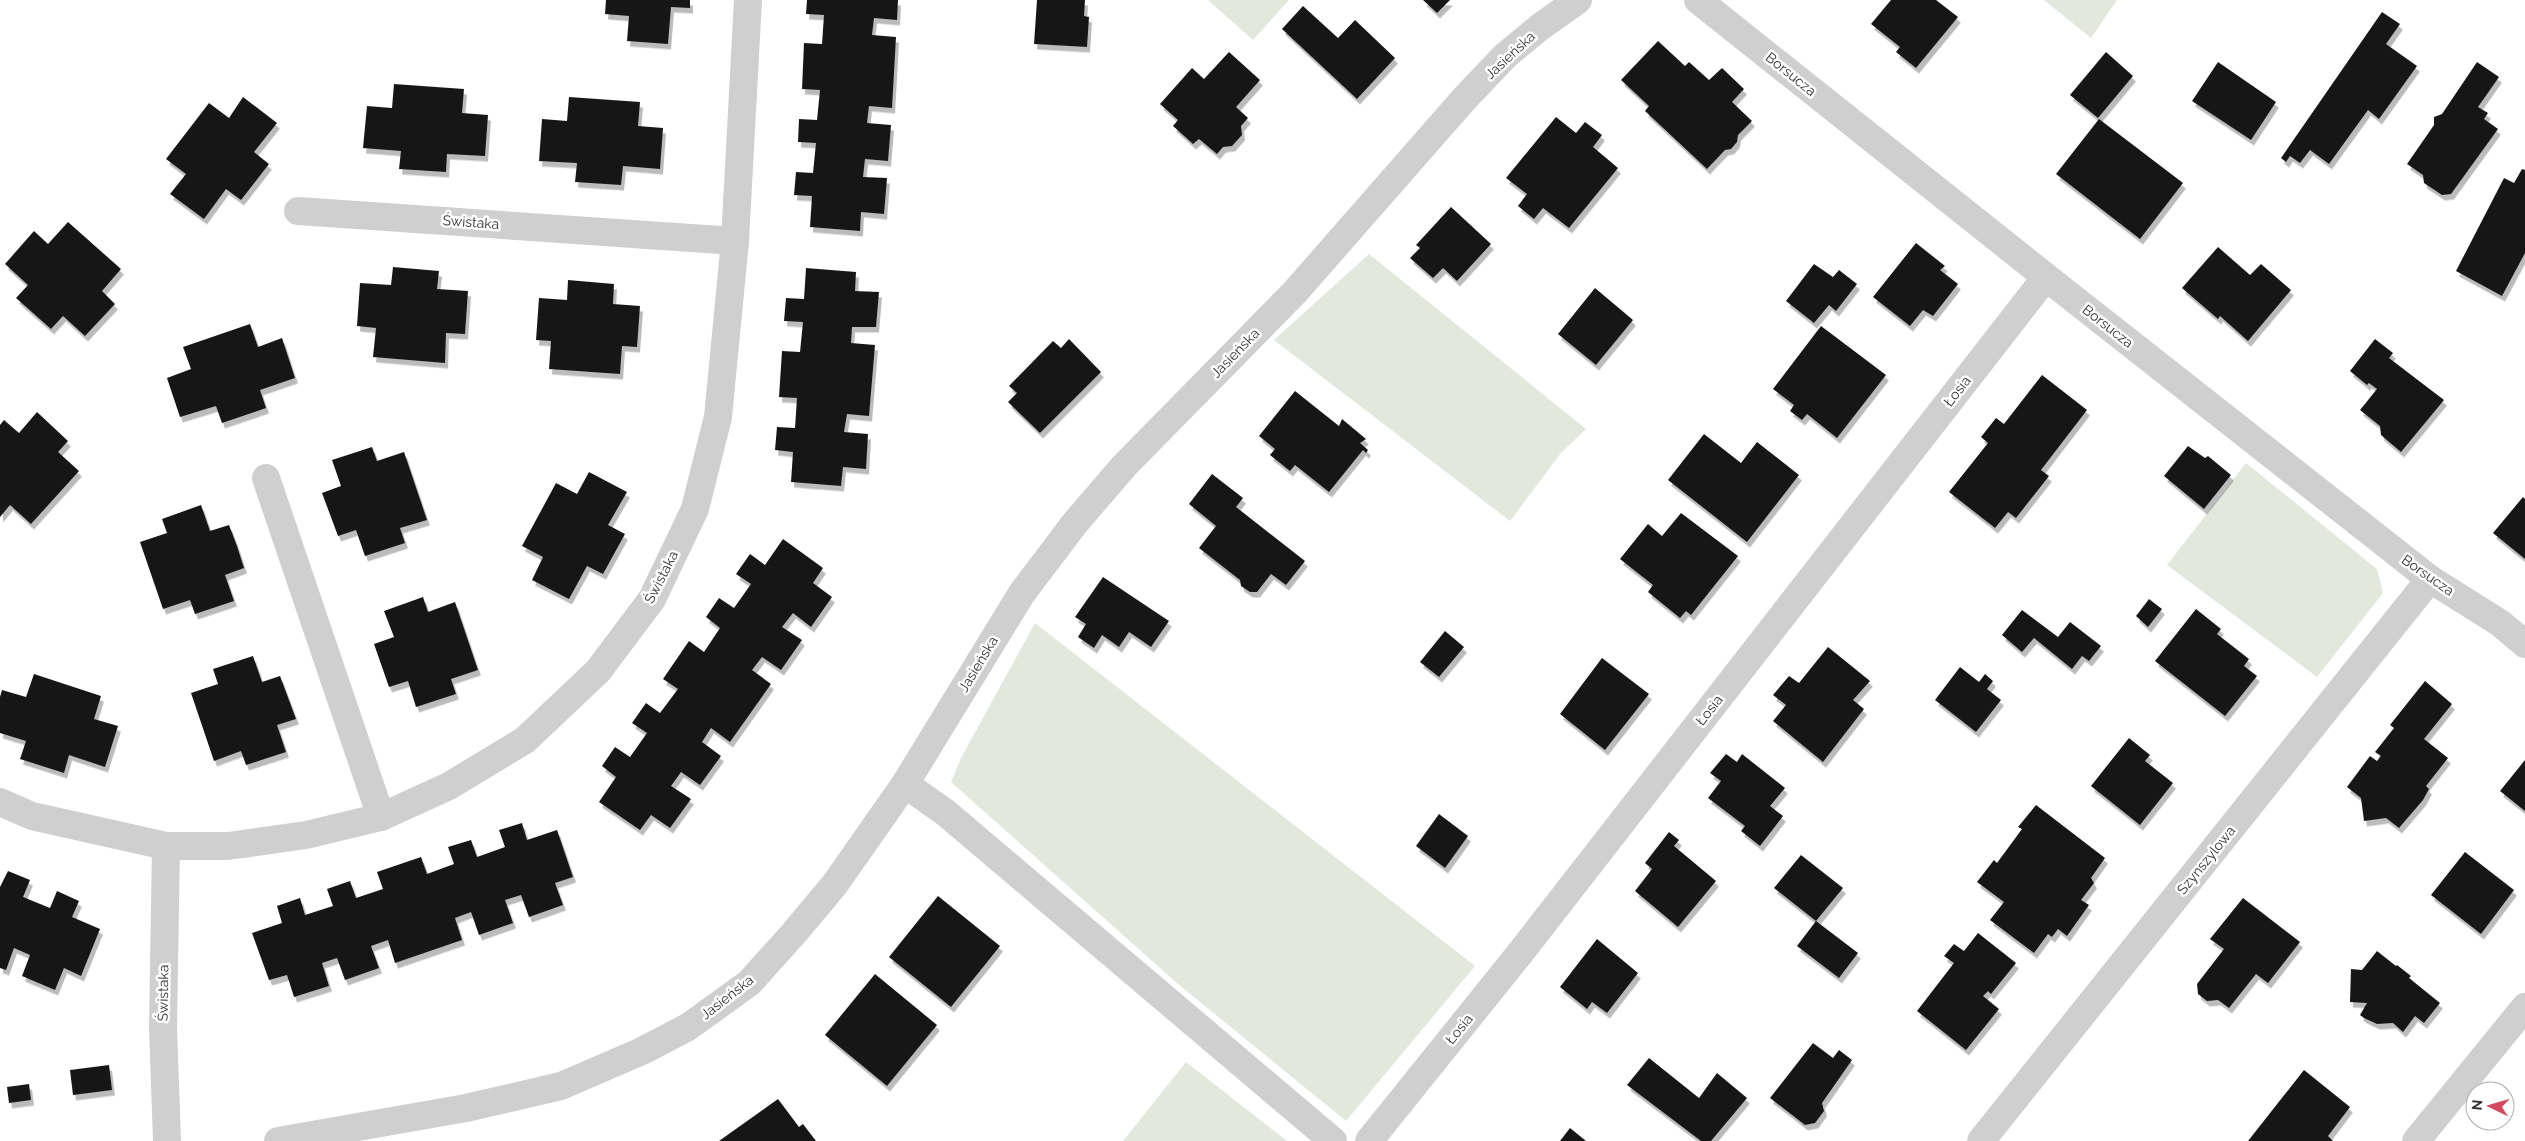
<svg xmlns="http://www.w3.org/2000/svg" width="2525" height="1141" viewBox="0 0 2525 1141" font-family="Raleway,sans-serif">
	<style>
		.green { fill: #e3e8dc }
		.building { fill: #191919; filter: url(#shadow) }
		.lines { fill: none; stroke-linecap: round; stroke-linejoin: round }
		.minor { stroke: #cfcfcf; stroke-width: 28 }
		.labels { text-anchor: middle; dominant-baseline: central; stroke-width: 5; stroke-linejoin: round; paint-order: stroke }
		.street-label { font-size: 14px; fill: #323232; stroke: #fff }
	</style>
	<defs>
		<filter id="shadow"><feDropShadow dx="3" dy="5.5" stdDeviation="0" flood-color="#0004"/></filter>
	</defs>
	<rect width="100%" height="100%" fill="#fff"/>
	<g class="green">
		<polygon points="1208,0 1289,0 1253,40"/>
		<polygon points="2044,0 2117,0 2091,38"/>
		<polygon points="1369,254 1586,429 1561,453 1510,521 1274,340"/>
		<polygon points="2246,463 2377,569 2383,593 2317,677 2167,565"/>
		<polygon points="1035,623 1475,966 1346,1121 1178,984 951,782 961,758"/>
		<polygon points="1186,1062 1287,1141 1123,1141"/>
	</g>
	<g class="building">
		<polygon points="606,0 690,0 690,8 671,7 668,44 627,41 629,16 605,14"/>
		<polygon points="807,0 898,0 897,20 874,18 872,35 896,37 894,73 892,108 869,106 867,123 891,125 888,161 865,159 863,177 887,178 884,214 861,212 860,231 810,227 812,196 794,195 796,172 813,173 816,143 798,142 799,119 817,120 820,90 802,89 804,43 822,44 824,15 806,14"/>
		<polygon points="1037,0 1085,0 1084,16 1089,17 1087,47 1034,44"/>
		<polygon points="1423,0 1450,0 1437,13"/>
		<polygon points="1891,0 1936,0 1958,17 1916,68 1896,52 1900,47 1871,24"/>
		<polygon points="1303,6 1338,38 1355,20 1395,58 1357,99 1282,29"/>
		<polygon points="2382,12 2400,24 2386,44 2417,66 2379,119 2368,110 2329,164 2310,150 2300,163 2290,156 2286,162 2281,158"/>
		<polygon points="1658,41 1685,66 1689,62 1709,80 1722,68 1744,89 1732,102 1752,121 1738,135 1737,142 1731,149 1725,150 1707,169 1645,111 1649,106 1621,80"/>
		<polygon points="1229,52 1260,80 1236,107 1248,118 1241,126 1242,135 1232,146 1223,147 1217,154 1199,139 1193,144 1173,126 1178,120 1160,104 1192,68 1204,79"/>
		<polygon points="2106,52 2133,76 2098,118 2070,95"/>
		<polygon points="2218,62 2276,102 2251,140 2192,101"/>
		<polygon points="2477,62 2499,77 2478,107 2488,113 2484,119 2498,129 2451,194 2442,195 2424,183 2423,175 2407,164 2434,125 2434,117 2442,114"/>
		<polygon points="394,84 464,89 462,113 488,115 485,156 447,154 446,172 399,169 401,151 363,148 367,106 392,108"/>
		<polygon points="243,97 277,123 254,152 269,164 241,200 226,189 204,219 170,194 186,174 166,159 209,103 229,118"/>
		<polygon points="569,97 640,102 638,126 663,128 660,169 623,166 621,185 575,182 577,163 539,161 542,119 567,121"/>
		<polygon points="1556,117 1576,133 1585,122 1602,135 1593,147 1618,168 1569,228 1543,208 1534,219 1518,206 1527,194 1506,178"/>
		<polygon points="2099,119 2183,183 2140,239 2056,174"/>
		<polygon points="2522,169 2525,170 2525,253 2502,296 2456,271 2504,178 2514,183"/>
		<polygon points="1451,207 1491,244 1457,281 1443,268 1433,278 1410,258 1420,248 1416,245"/>
		<polygon points="68,222 121,269 102,291 115,304 85,336 63,316 51,329 16,298 28,285 5,264 34,231 48,244"/>
		<polygon points="1916,243 1945,266 1940,270 1958,284 1933,316 1923,310 1910,326 1873,297"/>
		<polygon points="2218,247 2250,275 2261,264 2291,290 2248,341 2220,316 2218,319 2182,288"/>
		<polygon points="1814,264 1833,277 1839,270 1857,284 1836,311 1829,305 1814,323 1786,301"/>
		<polygon points="393,267 439,271 437,289 468,291 465,334 446,333 445,363 373,357 376,328 357,326 360,283 391,285"/>
		<polygon points="806,268 856,272 855,291 879,292 876,327 852,327 851,343 875,345 869,416 847,414 844,432 868,434 866,469 843,467 841,486 791,482 793,452 775,450 777,427 795,428 797,398 779,397 782,351 800,352 803,322 784,321 786,298 804,299"/>
		<polygon points="568,280 614,284 613,304 640,306 637,347 622,346 620,374 549,369 551,341 536,340 539,298 567,300"/>
		<polygon points="1595,288 1633,320 1596,365 1558,334"/>
		<polygon points="250,324 258,347 282,338 295,378 260,390 266,408 222,423 216,406 180,417 167,378 191,369 183,347"/>
		<polygon points="1821,326 1886,375 1837,438 1807,414 1802,420 1790,411 1794,405 1773,389"/>
		<polygon points="1069,339 1101,372 1040,433 1008,402 1017,393 1009,386 1053,341 1061,348"/>
		<polygon points="2375,339 2393,353 2389,358 2444,400 2401,452 2381,435 2380,426 2360,410 2377,389 2369,383 2367,385 2350,371"/>
		<polygon points="2042,375 2087,410 2041,470 2049,476 2016,518 2008,512 1995,528 1949,492 1988,443 1981,437 1996,418 2004,424"/>
		<polygon points="1295,391 1339,426 1342,419 1366,439 1360,443 1368,450 1366,453 1363,450 1329,492 1295,465 1290,471 1270,455 1275,449 1259,436"/>
		<polygon points="37,412 68,441 58,452 79,471 31,524 10,505 0,517 0,425 4,420 19,433"/>
		<polygon points="1704,434 1741,463 1757,442 1799,475 1747,542 1668,480"/>
		<polygon points="2188,446 2205,458 2208,456 2231,475 2204,509 2164,476"/>
		<polygon points="372,447 377,461 404,452 427,520 400,528 405,543 365,556 356,530 338,536 322,493 341,486 332,460"/>
		<polygon points="589,472 627,492 608,525 625,534 603,574 587,566 569,599 532,580 543,557 522,546 556,483 577,494"/>
		<polygon points="1212,474 1243,498 1236,507 1305,561 1286,585 1271,574 1257,592 1250,592 1241,586 1240,580 1199,548 1216,526 1189,504"/>
		<polygon points="2523,497 2525,499 2525,559 2493,533"/>
		<polygon points="201,505 210,531 229,525 237,546 244,568 225,575 234,601 195,614 190,600 163,609 140,542 167,533 162,519"/>
		<polygon points="1681,513 1738,556 1691,615 1686,611 1680,618 1648,592 1653,585 1620,559 1648,524 1662,536"/>
		<polygon points="783,539 823,568 813,583 832,597 811,627 793,613 782,627 802,640 781,670 762,657 752,670 771,684 730,742 711,728 702,742 721,756 700,785 681,772 671,786 691,799 670,828 651,815 640,830 599,802 616,777 602,766 615,747 630,757 647,733 632,723 646,703 660,713 678,689 663,679 689,641 704,652 720,628 706,617 719,598 734,608 751,584 736,574 750,554 765,565"/>
		<polygon points="1103,577 1169,621 1151,647 1129,632 1119,647 1102,635 1094,648 1078,637 1086,624 1075,617"/>
		<polygon points="423,597 428,612 455,602 478,670 451,679 456,694 416,707 408,681 389,687 374,644 394,637 384,611"/>
		<polygon points="2149,599 2162,609 2148,627 2136,616"/>
		<polygon points="2196,609 2221,629 2217,634 2249,659 2244,666 2257,676 2225,716 2155,661"/>
		<polygon points="2022,610 2058,637 2070,622 2101,646 2089,661 2082,656 2072,669 2034,638 2022,652 2002,635"/>
		<polygon points="1445,631 1464,647 1439,677 1420,662"/>
		<polygon points="1828,647 1870,681 1853,700 1864,709 1823,762 1773,721 1786,705 1773,695 1789,676 1799,683"/>
		<polygon points="253,656 262,682 280,676 296,719 277,725 286,752 246,765 241,751 214,761 191,693 218,684 213,669"/>
		<polygon points="1602,658 1649,694 1605,750 1560,714"/>
		<polygon points="1960,667 1979,682 1985,674 1993,681 1987,689 2001,700 1976,732 1935,700"/>
		<polygon points="34,674 101,696 94,719 118,726 105,767 69,755 64,773 20,759 26,741 0,733 0,697 2,690 26,697"/>
		<polygon points="2425,681 2452,704 2424,739 2448,758 2426,786 2429,789 2423,800 2399,828 2386,818 2364,821 2361,798 2347,787 2370,756 2377,761 2381,756 2375,752 2394,728 2390,725"/>
		<polygon points="2129,738 2150,755 2145,761 2173,783 2140,825 2091,786"/>
		<polygon points="1726,754 1737,762 1742,754 1785,788 1770,806 1783,816 1760,846 1741,831 1745,826 1708,798 1721,781 1710,773"/>
		<polygon points="2525,760 2525,811 2500,791"/>
		<polygon points="2036,805 2105,858 2091,878 2094,883 2081,900 2089,905 2067,936 2058,929 2052,937 2048,934 2034,953 1990,920 2004,902 1977,882 1994,860 1997,863 2022,829 2018,827"/>
		<polygon points="1439,814 1468,836 1445,868 1416,846"/>
		<polygon points="522,823 527,840 557,830 573,877 555,883 563,905 529,917 521,895 505,900 513,923 479,935 471,912 455,918 462,940 395,963 388,940 371,946 379,968 345,980 337,958 322,963 329,986 294,997 287,975 269,980 252,933 282,923 277,906 300,898 305,915 333,906 327,889 350,881 356,898 383,889 377,872 421,857 427,874 454,864 448,847 471,840 477,857 505,847 499,830"/>
		<polygon points="1669,832 1679,840 1674,846 1716,881 1678,927 1635,891 1652,869 1645,863"/>
		<polygon points="2465,852 2514,890 2481,934 2431,895"/>
		<polygon points="1801,855 1843,888 1816,921 1774,888"/>
		<polygon points="8,871 30,880 23,897 50,908 57,891 79,901 72,917 100,929 81,976 64,968 55,990 22,976 30,955 14,948 6,970 0,968 0,887"/>
		<polygon points="938,896 1000,946 951,1007 889,957"/>
		<polygon points="2243,898 2300,942 2268,983 2256,974 2229,1008 2218,1000 2207,1001 2198,994 2197,984 2224,949 2210,939"/>
		<polygon points="1816,921 1858,953 1839,978 1797,946"/>
		<polygon points="1978,933 2016,963 1991,994 1988,991 1983,996 1999,1009 1966,1050 1917,1011 1954,963 1944,956 1954,944 1964,951"/>
		<polygon points="1597,939 1638,973 1607,1013 1592,1002 1587,1009 1560,987"/>
		<polygon points="2377,951 2396,966 2397,965 2411,976 2409,978 2440,1003 2424,1023 2415,1016 2403,1032 2393,1023 2377,1024 2364,1018 2360,1015 2367,1003 2350,1002 2351,969 2362,970"/>
		<polygon points="875,974 937,1025 887,1086 825,1035"/>
		<polygon points="1813,1043 1833,1058 1839,1050 1852,1060 1822,1103 1824,1111 1815,1123 1805,1125 1770,1098"/>
		<polygon points="1649,1058 1699,1098 1717,1073 1747,1098 1711,1141 1701,1141 1627,1085"/>
		<polygon points="109,1065 112,1090 73,1095 70,1070"/>
		<polygon points="2304,1070 2350,1107 2328,1136 2333,1141 2248,1141"/>
		<polygon points="29,1084 31,1100 9,1103 7,1087"/>
		<polygon points="778,1099 799,1127 803,1124 816,1141 719,1141"/>
		<polygon points="1570,1128 1586,1141 1560,1141"/>
	</g>
	<g class="lines">
		<g class="minor">
			<polyline points="1698,0 2046,277 2430,579 2500,623 2525,644"/>
			<polyline points="298,211 735,241"/>
			<polyline points="266,478 381,817"/>
			<polyline points="905,784 946,813 1333,1141"/>
			<polyline points="0,802 32,816 166,846"/>
			<polyline points="167,1141 163,1028 166,846 228,846 306,835 381,817 449,786 525,740 598,671 652,599 695,509 718,417 735,241 748,0"/>
			<polyline points="278,1141 466,1108 561,1086 642,1051 688,1027 749,983 794,933 835,884 905,784 1022,593 1075,523 1124,466 1295,292 1465,98 1506,55 1540,27 1578,0"/>
			<polyline points="1369,1141 1521,952 2046,277"/>
			<polyline points="1981,1141 2430,579"/>
			<polyline points="2416,1141 2525,1007"/>
		</g>
	</g>
	<g class="labels">
		<g class="street-label">
			<text transform="translate(1510 55) rotate(-43)">Jasieńska</text>
			<text transform="translate(1791 74) rotate(39)">Borsucza</text>
			<text transform="translate(471 222) rotate(4)">Świstaka</text>
			<text transform="translate(2108 326) rotate(38)">Borsucza</text>
			<text transform="translate(1235 353) rotate(-46)">Jasieńska</text>
			<text transform="translate(1957 391) rotate(-52)">Łosia</text>
			<text transform="translate(2428 575) rotate(35)">Borsucza</text>
			<text transform="translate(661 577) rotate(-63)">Świstaka</text>
			<text transform="translate(978 664) rotate(-59)">Jasieńska</text>
			<text transform="translate(1709 710) rotate(-52)">Łosia</text>
			<text transform="translate(2206 860) rotate(-51)">Szynszylowa</text>
			<text transform="translate(163 993) rotate(-89)">Świstaka</text>
			<text transform="translate(727 997) rotate(-38)">Jasieńska</text>
			<text transform="translate(1459 1029) rotate(-51)">Łosia</text>
		</g>
	</g>
	<g transform="translate(2490 1106) rotate(275)"><circle r="24" fill="#ffffff" stroke="#adadad"/>
	<path d="M0-4L9 19L0 12L-9 19Z" fill="#d4495e"/>
	<text y="-8" font-size="14" font-weight="bold" text-anchor="middle" fill="#323232">N</text>
	</g>
</svg>
